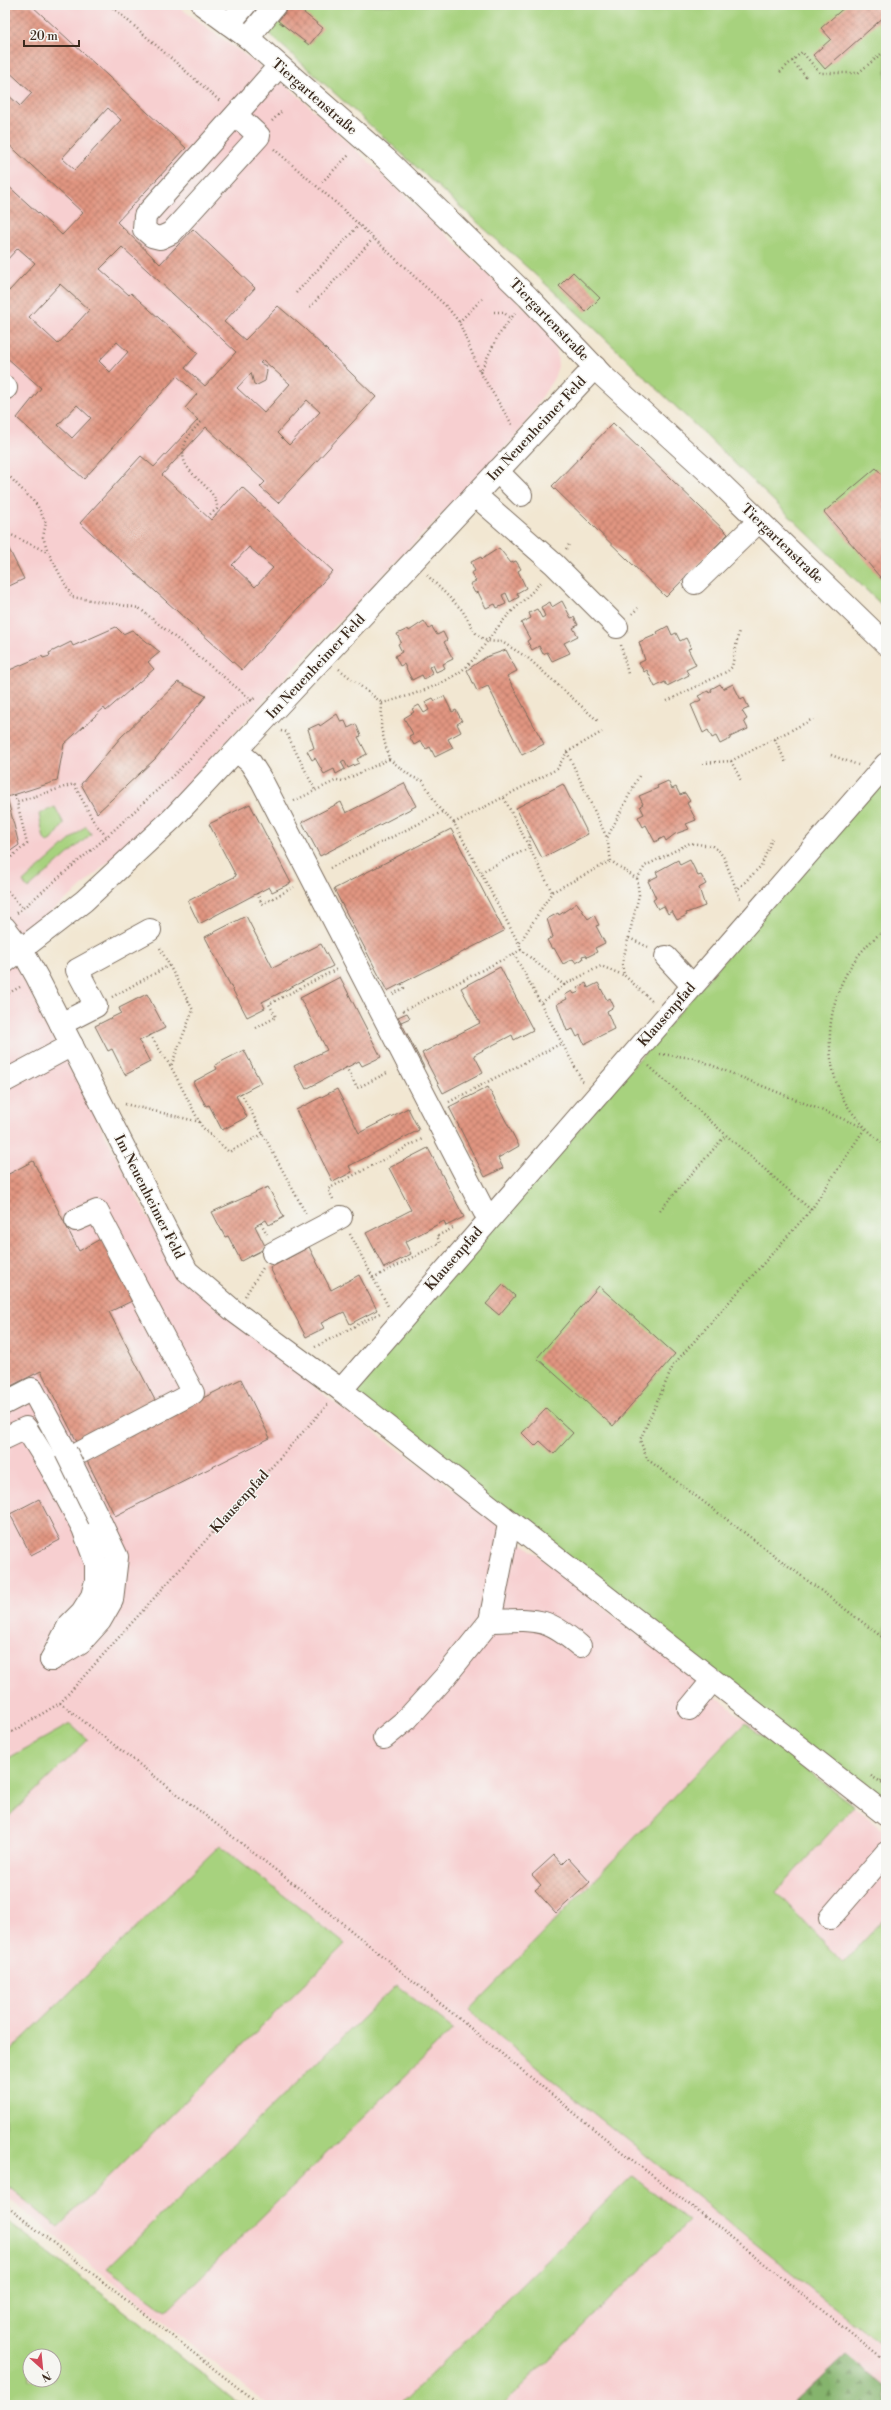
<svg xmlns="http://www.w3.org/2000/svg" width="891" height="2410" viewBox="0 0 891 2410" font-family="'Libre Bodoni',serif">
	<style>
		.built { fill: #f7cfd0 }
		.green { fill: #a7d27e; stroke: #717e4e; fill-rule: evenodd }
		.forest { fill: url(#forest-firs); stroke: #606f46 }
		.building { fill: url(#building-cross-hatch); fill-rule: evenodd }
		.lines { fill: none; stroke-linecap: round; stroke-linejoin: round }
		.minor-casing { stroke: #7b6c5d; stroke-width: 24 }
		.path { stroke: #7b6c5d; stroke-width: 2.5; stroke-dasharray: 1 3; stroke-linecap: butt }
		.minor { stroke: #fff; stroke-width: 22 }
		.minor-bridge-casing { stroke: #7b6c5d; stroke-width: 24; stroke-linecap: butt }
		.minor-bridge { stroke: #fff; stroke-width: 22 }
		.labels { text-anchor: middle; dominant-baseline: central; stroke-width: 3; stroke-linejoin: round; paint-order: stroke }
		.street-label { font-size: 14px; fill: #3b2a1e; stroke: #f6f6f2 }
	</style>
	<defs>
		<pattern id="forest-firs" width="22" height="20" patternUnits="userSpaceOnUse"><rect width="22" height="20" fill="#85b46d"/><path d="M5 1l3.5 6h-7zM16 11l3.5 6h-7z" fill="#6e9359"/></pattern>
		<pattern id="building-cross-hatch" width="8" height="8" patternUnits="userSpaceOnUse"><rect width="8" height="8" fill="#e19581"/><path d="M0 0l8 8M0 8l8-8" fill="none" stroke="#b87a69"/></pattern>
	</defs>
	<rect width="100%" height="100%" fill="#f6f6f2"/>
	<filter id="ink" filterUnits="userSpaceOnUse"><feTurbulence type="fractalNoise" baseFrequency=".025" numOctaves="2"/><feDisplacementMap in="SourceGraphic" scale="8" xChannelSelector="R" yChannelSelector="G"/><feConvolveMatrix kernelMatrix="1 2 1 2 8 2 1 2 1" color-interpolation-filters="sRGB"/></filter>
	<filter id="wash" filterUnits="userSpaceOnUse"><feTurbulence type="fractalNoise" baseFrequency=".012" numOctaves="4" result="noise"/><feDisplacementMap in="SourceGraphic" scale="16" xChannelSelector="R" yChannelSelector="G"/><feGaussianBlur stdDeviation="0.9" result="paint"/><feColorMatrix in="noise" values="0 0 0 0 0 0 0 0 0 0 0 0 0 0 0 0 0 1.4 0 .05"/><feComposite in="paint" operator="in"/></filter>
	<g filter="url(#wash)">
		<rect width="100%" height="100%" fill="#f2e7d2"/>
		<g class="built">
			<polygon points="5,5 176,5 289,87 535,318 552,336 557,353 558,366 554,378 519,433 268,696 169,805 77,891 5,947"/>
			<polygon points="5,956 20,971 179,1277 337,1405 470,1501 886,1832 886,2405 267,2405 5,2196"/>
		</g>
		<g class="green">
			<polygon points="270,5 886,5 886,609 593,327 255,21"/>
			<polygon points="886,773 886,1818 352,1392"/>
			<polygon points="55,807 64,824 52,840 47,842 44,839 39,814"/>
			<polygon points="86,826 91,834 28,889 23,882"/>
			<polygon points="745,1723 854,1806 776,1892 843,1963 886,1917 886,2349 530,2062 469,2010"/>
			<polygon points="70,1724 88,1740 5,1820 5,1760"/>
			<polygon points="220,1845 345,1944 58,2227 5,2184 5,2056"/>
			<polygon points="396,1985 453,2029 166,2311 107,2268"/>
			<polygon points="632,2176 689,2221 503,2405 400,2405"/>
			<path d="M5,2219L132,2317L240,2405H5ZM30,2356H54V2380H30Z"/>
		</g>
		<polygon class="forest" points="846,2355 886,2388 886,2405 792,2405"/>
		<g id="blocks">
			<g class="building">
				<path d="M5,5H31L186,148L117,222L160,264L193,229L255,288L224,322L245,340L278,306L305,329L376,397L278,503L260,487L265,482L206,427L162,475L211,520L242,487L333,571L242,670L80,523L141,456L154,467L198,420L185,408L197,394L177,376L84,479L17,418L41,388L5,356V287L9,291L35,263L18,248L5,262V183L62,235L83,213L5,141V92L20,106L32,93L5,68ZM108,108L121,120L75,170L62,158ZM122,247L236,352L205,386L185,368L198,353L131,293L129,295L100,269ZM60,284L89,310L58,344L29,317ZM117,342L128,352L110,372L99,361ZM263,360L290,384L264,413L237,388L251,373L254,384L257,385L265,381L267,371L266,366L260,363ZM307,400L320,412L289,445L277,433ZM77,405L91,418L72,438L58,425ZM249,547L273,568L255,587L232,565Z"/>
				<polygon points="291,5 294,5 323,28 309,45 278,21"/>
				<polygon points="847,5 886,5 886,15 825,69 813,55 831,39 821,28"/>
				<polygon points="573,272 600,298 586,312 559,286"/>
				<polygon points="613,423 728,534 666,597 552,486"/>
				<polygon points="876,468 886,479 886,584 824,512"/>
				<polygon points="7,545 24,579 5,588 5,546"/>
				<polygon points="499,548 511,563 516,561 521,569 518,571 526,588 517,593 519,597 510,602 506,593 502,595 506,604 497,608 495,604 486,608 478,592 475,593 470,584 476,581 471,573 475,571 471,562 481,557 482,559"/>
				<polygon points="562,601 571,618 574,617 578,625 573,628 578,636 564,643 570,653 552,661 547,652 543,654 539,646 532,650 527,641 530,639 521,623 531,618 529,613 537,609 542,618 545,616 541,607 550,602 552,607"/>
				<polygon points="424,621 429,629 432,627 437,635 443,632 447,640 444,642 453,659 443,664 445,668 436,672 433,665 429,667 433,674 424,679 422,675 412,680 404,664 400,666 395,656 402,652 398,644 401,642 397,634 408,629 409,631"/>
				<polygon points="668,626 672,635 676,633 680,641 686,638 691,648 688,649 696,665 686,670 689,675 667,686 665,682 655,687 647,670 644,672 639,663 645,660 639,642 658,634 657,632"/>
				<polygon points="116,627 123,634 132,630 160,652 148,662 154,669 106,711 104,708 64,744 57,781 7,797 19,845 5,855 5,672 42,656 43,658 50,656 49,653 71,642 73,646"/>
				<polygon points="506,650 517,671 507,676 544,744 522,755 488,686 477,691 467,670 486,657"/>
				<polygon points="178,682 206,696 155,759 97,813 81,784 121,737"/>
				<polygon points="720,684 723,689 733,684 741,700 744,698 749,708 742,711 747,719 744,721 748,729 730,737 730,739 720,744 716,736 712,738 708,730 703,733 691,705 701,700 698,696 708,691 709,693 712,691 711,689"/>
				<polygon points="444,696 452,712 456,710 462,721 457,724 461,732 448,739 453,748 435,757 430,747 426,749 421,741 414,745 409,736 413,734 404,718 414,712 412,709 419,705 424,713 429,710 425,702 433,698 435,701"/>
				<polygon points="337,714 341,722 345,721 348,728 356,724 361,736 358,737 367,754 357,759 359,763 348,768 344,760 341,762 345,769 336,774 334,769 324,774 315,758 312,760 307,751 314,748 308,729 319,724 320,726"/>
				<polygon points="668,781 672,789 676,787 680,795 685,793 690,801 687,803 696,820 686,824 689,829 675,834 666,841 664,837 655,842 646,825 643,827 638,817 644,814 640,806 643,804 639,796 658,788 657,786"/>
				<polygon points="404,783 416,806 320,856 302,822 341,802 346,813"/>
				<polygon points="563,784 588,834 542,858 516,808"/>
				<polygon points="250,804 291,883 272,892 269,887 199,924 188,901 236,876 209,824"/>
				<polygon points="451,829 504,931 387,991 334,889"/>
				<polygon points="678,860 680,865 690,860 698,876 701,875 706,884 699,888 705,906 686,913 687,915 677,920 672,911 668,914 664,906 658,909 653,900 656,898 648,881 658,876 656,872"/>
				<polygon points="577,903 588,919 594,915 599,925 596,926 605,943 595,948 597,952 587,957 586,955 582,956 583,959 576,963 573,959 563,964 554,948 552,949 547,940 553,937 547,919 558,913 559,915"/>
				<polygon points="246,916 273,968 321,944 333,966 262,1002 265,1008 247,1017 205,937"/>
				<polygon points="500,967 533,1030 514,1040 512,1035 474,1055 483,1072 443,1093 422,1053 480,1023 461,988"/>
				<polygon points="340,977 381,1057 362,1066 359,1061 306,1089 294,1066 327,1050 300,998"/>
				<polygon points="586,983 588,988 598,983 607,1000 610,998 614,1007 607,1011 614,1029 584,1044 580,1035 577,1037 573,1029 567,1031 557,1004 567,999 565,995 572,991 574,994 579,992 577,988"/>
				<polygon points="147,994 165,1028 139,1041 150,1062 125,1075 112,1049 108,1051 95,1026 121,1013 119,1008"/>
				<polygon points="407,1013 410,1018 401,1022 398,1017"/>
				<polygon points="401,1022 424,1067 419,1069 396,1025"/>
				<polygon points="244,1050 261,1083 236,1096 247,1117 222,1130 209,1105 206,1106 193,1082 217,1069 215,1065"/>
				<polygon points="488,1087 519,1146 498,1158 503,1168 485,1177 449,1107"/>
				<polygon points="337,1089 359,1133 408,1108 419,1130 349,1166 352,1172 333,1182 296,1110"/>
				<polygon points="428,1148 464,1217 446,1226 444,1221 405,1242 411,1254 384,1268 366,1233 411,1210 389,1168"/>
				<polygon points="33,1161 79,1251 102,1238 134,1300 109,1312 156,1402 78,1444 41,1371 5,1389 5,1176"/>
				<polygon points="268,1187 284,1217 269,1225 266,1220 255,1226 266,1248 241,1261 228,1236 225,1237 212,1212"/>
				<polygon points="309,1247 331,1290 359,1275 377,1310 350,1324 344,1312 321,1323 324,1328 306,1337 270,1268"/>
				<polygon points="503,1285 515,1296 499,1315 486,1304"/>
				<polygon points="599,1286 675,1354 613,1426 537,1358"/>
				<polygon points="241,1379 270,1438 115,1516 85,1457"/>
				<polygon points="546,1408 573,1433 554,1454 540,1441 535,1446 522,1433"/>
				<polygon points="39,1499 60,1540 31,1555 10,1514"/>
				<polygon points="554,1855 562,1864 568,1858 590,1882 556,1913 535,1890 541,1885 532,1875"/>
			</g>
		</g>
	</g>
	<g filter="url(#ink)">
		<use href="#blocks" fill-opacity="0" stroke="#7b6c5d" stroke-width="1"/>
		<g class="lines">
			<g class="minor-casing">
				<g id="minor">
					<polyline points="203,5 248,38 386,159 528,297 603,376 716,479 886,644"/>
					<polyline points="229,24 245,5"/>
					<polyline points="248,38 275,5"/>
					<polyline points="236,115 259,136 171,233 160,238 152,236 144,229 145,216 248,101 279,66"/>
					<polyline points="5,387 6,388"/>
					<polyline points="497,471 521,495"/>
					<polyline points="475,495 554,564 617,627"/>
					<polyline points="695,583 758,522"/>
					<polyline points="237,751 250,762 262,781 484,1211 491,1217"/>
					<polyline points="5,928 22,950 37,977 187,1271 235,1312 341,1390 886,1815"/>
					<polyline points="666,957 692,985"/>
					<polyline points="5,962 84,901 173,818 595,367"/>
					<polyline points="61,1024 96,1006 77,970 150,930"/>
					<polyline points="5,1081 72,1045"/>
					<polyline points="273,1253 341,1217"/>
					<polyline points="341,1390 886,764"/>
					<polyline points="5,1403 32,1389 66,1452"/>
					<polyline points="5,1438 26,1428 51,1468 83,1528 96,1563 96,1581 92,1596 82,1612 69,1625 51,1660"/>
					<polyline points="51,1468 193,1393 97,1211 76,1220"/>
					<path d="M490,1621C535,1620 544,1615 580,1646"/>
					<polyline points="51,1660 81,1642 100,1621 112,1600 117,1557 99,1519"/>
					<polyline points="689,1709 712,1681"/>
					<polyline points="384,1738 407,1719 445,1677 490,1621 509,1524"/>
					<polyline points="830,1918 886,1853"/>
				</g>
			</g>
			<g class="path">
				<polyline points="110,5 221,102"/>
				<polyline points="792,61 806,77"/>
				<polyline points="780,72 802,52 820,73 858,73 886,50"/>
				<polyline points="272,121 281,112"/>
				<polyline points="274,149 336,203 448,308 459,322 480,372 513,426"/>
				<polyline points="322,182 350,154"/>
				<polyline points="296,293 359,225"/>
				<polyline points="310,307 373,239"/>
				<polyline points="494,312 503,312 510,318"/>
				<polyline points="459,322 482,299"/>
				<polyline points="480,372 498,336 515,313"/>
				<path d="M201,422C152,470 219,479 217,509L208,516"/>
				<polyline points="5,472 37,505 46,523 43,537 48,552 72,597 139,608 253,701"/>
				<polyline points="5,532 47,552"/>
				<polyline points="566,549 570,543"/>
				<polyline points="427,575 462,610 477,635 487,641 502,642 528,658 599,722"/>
				<polyline points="632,614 638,608"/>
				<polyline points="621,645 628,674"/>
				<polyline points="339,669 382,703 381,728 389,759 412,777 423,781 438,807 454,823 519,944"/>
				<polyline points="667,701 728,671 732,667 739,630"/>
				<path d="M382,703C408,697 452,683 470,663C482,650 491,635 502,622C515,607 530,596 542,580"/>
				<polyline points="281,731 286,732 315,790"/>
				<polyline points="775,739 786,763"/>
				<polyline points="567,752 607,838"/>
				<polyline points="831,755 858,765"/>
				<polyline points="731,761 742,782"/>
				<polyline points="703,763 731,761 813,719"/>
				<polyline points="639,776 607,838 611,861 637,879 639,895 622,964 624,975 653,1002"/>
				<polyline points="15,795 17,802"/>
				<polyline points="504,798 552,892"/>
				<polyline points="294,801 337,780 343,781 389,759"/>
				<polyline points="454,823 557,769 567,752 602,732"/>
				<polyline points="5,862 27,844 17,802 74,784 94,822 106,836"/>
				<polyline points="330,868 442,812"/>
				<polyline points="481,872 529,848 530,835"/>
				<polyline points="637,879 645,866 690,843 712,846 719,851 724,858 741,901"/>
				<polyline points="5,888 23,909"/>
				<polyline points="736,891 761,866 772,839"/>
				<polyline points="257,893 262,904 294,887"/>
				<polyline points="17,913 102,841 180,769 237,708 257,697"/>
				<path d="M886,928C879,935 870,941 864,949C827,989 819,1055 845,1102C855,1119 872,1134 886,1147"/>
				<polyline points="629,938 648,947"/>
				<polyline points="160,948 193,1010 171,1066"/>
				<polyline points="521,950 519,944 552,892 611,861"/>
				<polyline points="514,954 583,1082"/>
				<polyline points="564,985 601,966 623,975"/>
				<polyline points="393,994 404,988 402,984"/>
				<polyline points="5,995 20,987"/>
				<polyline points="112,997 170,965"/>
				<polyline points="403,1011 521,950 564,985 540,1004"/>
				<polyline points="256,1028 276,1017 269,1004 337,969"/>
				<polyline points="150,1035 171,1067 202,1127 229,1152 263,1134"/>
				<polyline points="660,1054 694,1058 865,1128 811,1210"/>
				<polyline points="649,1066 726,1135"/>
				<polyline points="346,1067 357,1088 389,1072"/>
				<polyline points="241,1093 306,1214"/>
				<polyline points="449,1102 562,1043"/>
				<polyline points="125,1104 200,1122"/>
				<polyline points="333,1199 328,1189 424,1138"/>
				<polyline points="660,1210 726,1135 811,1210 674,1364 640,1440 647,1459 886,1640"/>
				<polyline points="261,1223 267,1234"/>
				<polyline points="350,1234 388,1306"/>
				<polyline points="373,1278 440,1243 437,1236 455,1227"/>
				<polyline points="245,1296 263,1268"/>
				<polyline points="315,1347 380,1313"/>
				<polyline points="60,1703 304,1892 622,2152 745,2248 886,2362"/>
				<polyline points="5,1736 60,1703 328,1404"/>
				<polyline points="871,1776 886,1785"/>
				<polyline points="881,1781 886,1774"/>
				<polyline points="5,2205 260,2405"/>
			</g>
			<use href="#minor" class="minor"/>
			<g class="minor-bridge-casing">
				<polyline id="minor-bridge" points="66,1452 99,1519"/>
			</g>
			<use href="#minor-bridge" class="minor-bridge"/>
		</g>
	</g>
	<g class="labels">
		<g class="street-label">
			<text transform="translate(314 97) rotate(41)">Tiergartenstraße</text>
			<text transform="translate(549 320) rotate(46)">Tiergartenstraße</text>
			<text transform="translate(537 429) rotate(-47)">Im Neuenheimer Feld</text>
			<text transform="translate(782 544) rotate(44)">Tiergartenstraße</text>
			<text transform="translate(316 667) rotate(-47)">Im Neuenheimer Feld</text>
			<text transform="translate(667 1015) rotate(-49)">Klausenpfad</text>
			<text transform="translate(149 1197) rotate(63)">Im Neuenheimer Feld</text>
			<text transform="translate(454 1259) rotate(-49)">Klausenpfad</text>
			<text transform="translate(240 1502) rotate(-48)">Klausenpfad</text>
		</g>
	</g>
	<rect width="891" height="2410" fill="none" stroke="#f6f6f2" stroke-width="20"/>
	<g transform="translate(42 2368) rotate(153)"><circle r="19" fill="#f6f6f2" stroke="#aba49d"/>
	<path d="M0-3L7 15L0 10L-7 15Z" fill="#d1495b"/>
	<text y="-6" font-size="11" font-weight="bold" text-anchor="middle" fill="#3b2a1e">N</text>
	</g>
	<path d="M24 40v6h55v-6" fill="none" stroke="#3b2a1e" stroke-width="2"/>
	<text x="30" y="40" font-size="12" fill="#3b2a1e" stroke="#f6f6f2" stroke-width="3" paint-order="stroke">20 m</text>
</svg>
